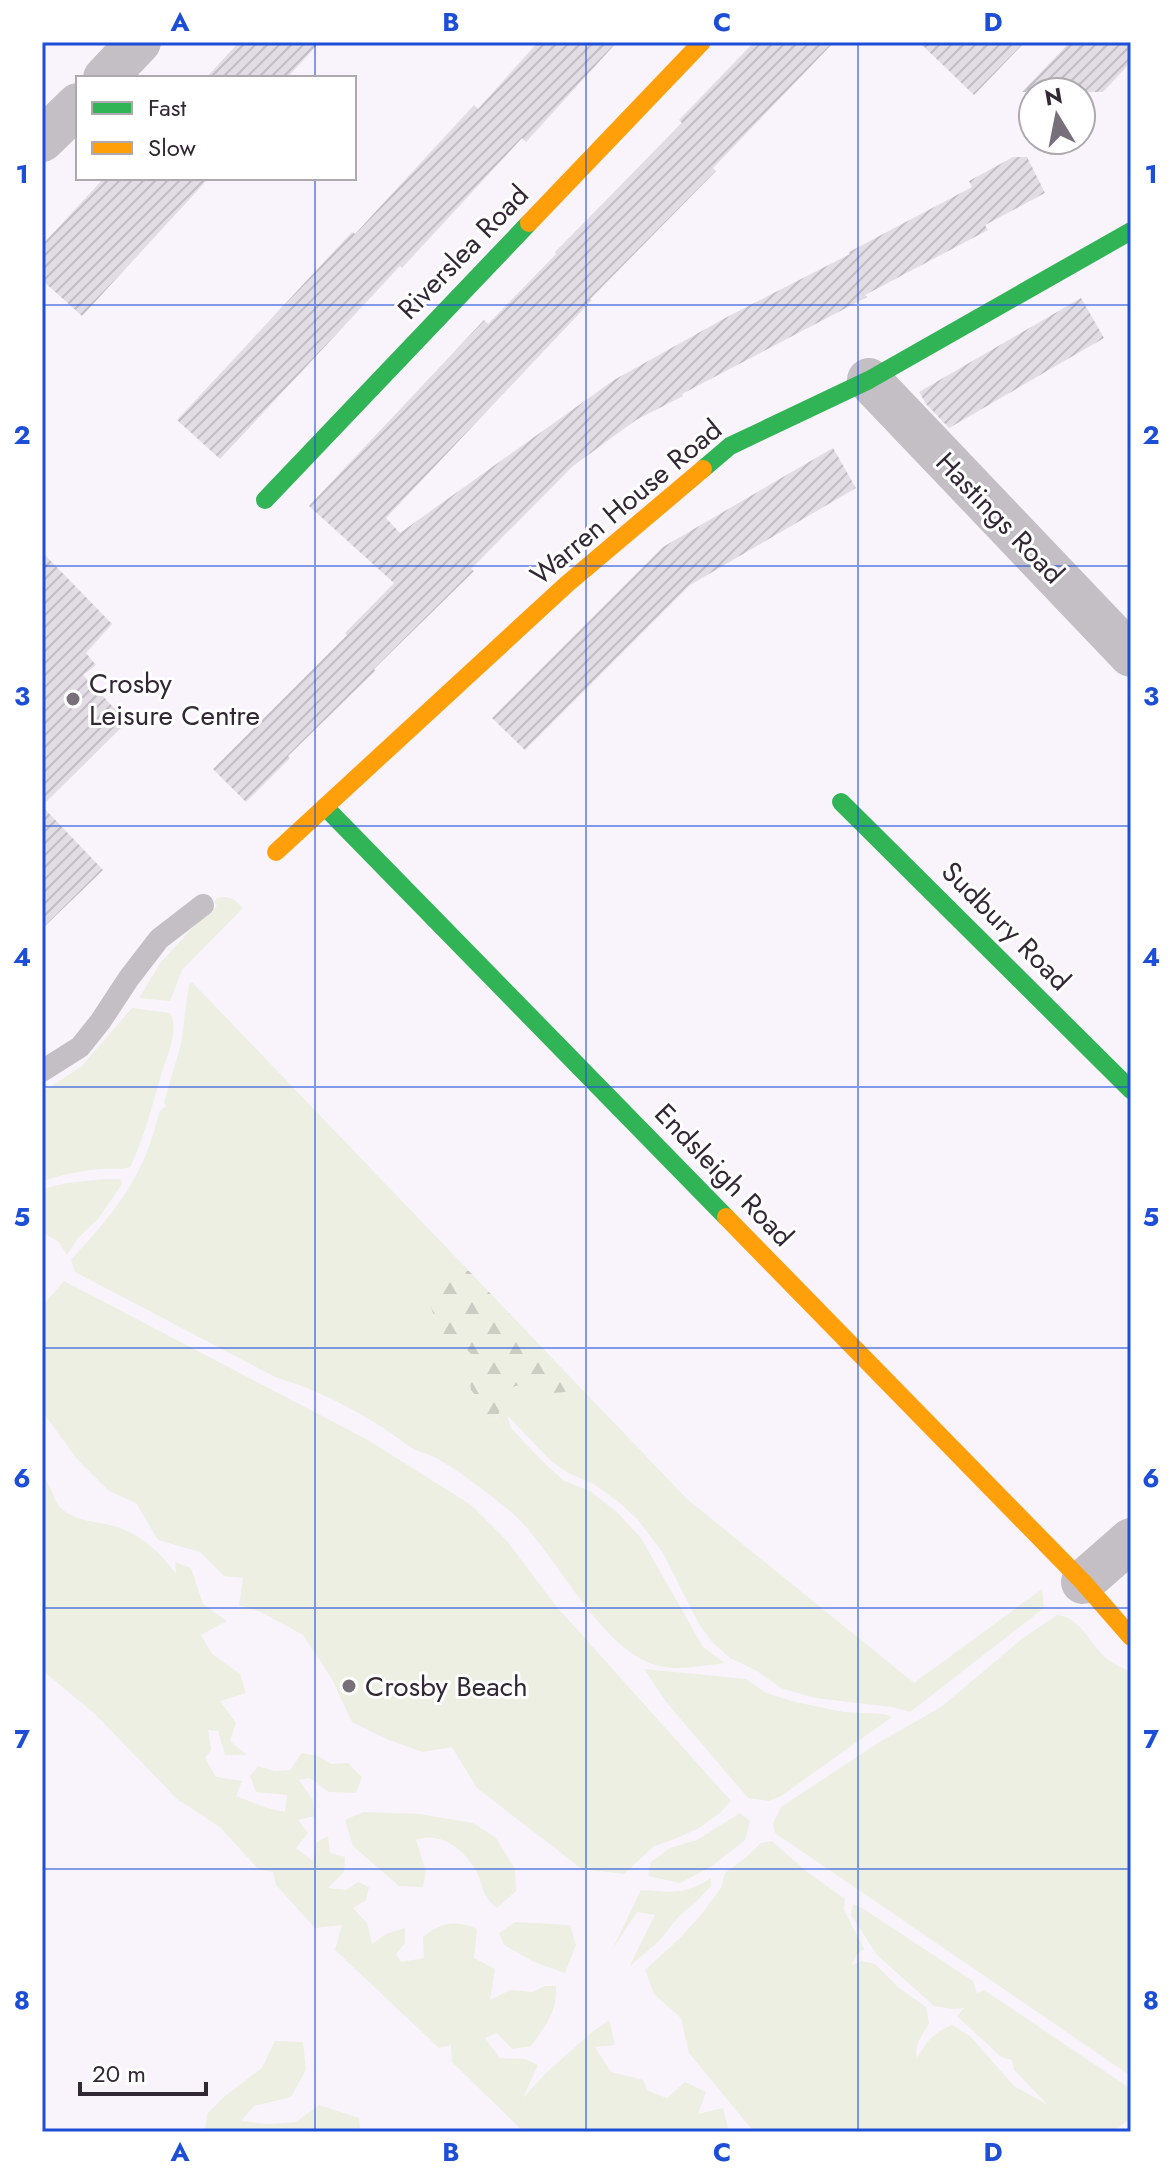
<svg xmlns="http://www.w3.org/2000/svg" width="1173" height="2174" font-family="Jost,sans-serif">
<defs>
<pattern id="forest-firs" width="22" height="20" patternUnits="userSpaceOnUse" patternTransform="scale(2)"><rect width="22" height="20" fill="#ecefe2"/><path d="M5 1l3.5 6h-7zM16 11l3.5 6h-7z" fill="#cbcdc2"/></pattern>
<pattern id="building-hatch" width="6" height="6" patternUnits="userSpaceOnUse" patternTransform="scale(2)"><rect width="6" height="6" fill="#e2dce5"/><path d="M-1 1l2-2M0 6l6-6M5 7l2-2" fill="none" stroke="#c2bdc5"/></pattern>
</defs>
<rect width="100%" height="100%" fill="#f9f4fb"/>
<!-- grass -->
<path fill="#ecefe2" d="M226,897L233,899L243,908L182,970L170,1001L139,998L161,962L194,926L217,906L214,902L217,898Z
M192,982L469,1271L453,1269L445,1336L470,1350L477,1364L469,1374L482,1402L481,1414L488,1420L497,1418L500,1399L515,1386L550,1381L553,1392L565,1391L576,1383L687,1499L914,1683L1042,1589L1044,1608L910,1712L892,1707L815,1698L781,1688L757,1671L730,1658L713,1643L699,1624L663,1553L638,1520L620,1503L592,1483L568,1473L551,1461L507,1415L511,1428L541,1460L564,1481L590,1491L618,1513L641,1538L703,1647L725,1663C705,1665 683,1670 664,1667C602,1657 557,1552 512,1513C491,1495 456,1468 432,1456C427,1454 421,1452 415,1450C403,1443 392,1433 380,1426C347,1405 312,1388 275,1377L75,1272L71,1260C98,1230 128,1197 144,1159C151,1143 155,1127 160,1111L166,1106L164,1102L181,1044L189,984Z
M132,1008L170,1013C180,1031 166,1057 161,1075C153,1104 145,1133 133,1161L130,1167C121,1170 112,1168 103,1169C82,1170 62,1175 42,1181V1092L81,1067Z
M105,1179H121L122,1184L98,1219L78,1238L67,1255L59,1242L42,1232V1189L67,1183Z
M64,1281L368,1440L471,1505L507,1541L556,1606L731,1801L720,1813L699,1828L670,1841L654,1846L624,1874L582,1869L477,1788L452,1747L423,1752L386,1739L352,1722L332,1679L303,1635L261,1612L239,1605L243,1578L224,1576L200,1552L158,1540L136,1503L109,1491L77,1459L42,1411V1306Z
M42,1477C57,1490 49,1504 71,1515C84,1522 100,1522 114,1526C141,1534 160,1552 176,1574L175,1562L191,1568L203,1604L227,1621L201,1635L212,1654L240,1674L246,1693L220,1701L236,1723L230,1741L247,1755H225L218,1731L208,1730L211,1750L205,1758L216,1777L242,1781L236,1796L267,1808L285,1812L287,1795L256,1792L250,1776L258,1766L274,1771L290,1770L302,1753L318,1756L331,1764L348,1763L362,1777L356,1793L329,1792L310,1778L299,1780L313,1800L315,1816L298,1820L308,1833L296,1848L313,1861L316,1843L328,1836L330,1853L345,1857L344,1872L328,1888L346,1890L358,1882L369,1887L366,1900L353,1908L367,1923L372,1944L386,1934L405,1928V1943L396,1954L401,1962L424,1958L423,1937C441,1922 456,1920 477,1929L474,1958L495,1969L490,2000L510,1990L532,1992L545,1986H556C557,2013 546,2025 531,2046L512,2049L497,2033L485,2038L500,2058L525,2059L538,2065L523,2098L546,2073L592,2032L609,2020L615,2045L595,2047L611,2072L643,2080L648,2091L667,2098L685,2082L706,2092L698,2114L723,2108L729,2132H524L452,2062L451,2045L439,2048L335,1950L342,1925L315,1928L276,1885L273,1872L258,1869L221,1828L177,1799L95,1714L42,1670Z
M1057,1615C1080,1616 1091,1646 1107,1659C1113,1664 1123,1668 1131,1672V2076L775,1833L773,1824L781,1807L878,1743L941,1707L1023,1638Z
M644,1669L746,1679L766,1693L795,1702L844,1712L883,1714L892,1717L781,1796L769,1801L748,1798L667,1703Z
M363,1812L420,1814L473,1823L496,1838L515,1869L516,1891L497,1908C479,1893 485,1886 475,1869C462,1848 440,1831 416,1840L426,1871L423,1887L399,1886L353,1846L345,1820Z
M740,1813L750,1821L745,1840L712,1866L680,1883L648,1876L651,1862L670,1848L697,1840Z
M772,1841L807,1872L845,1899L844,1910L864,1949L856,1955L852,1965L861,1961L875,1964L898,1987L926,2007L929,2024C922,2035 914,2045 917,2058C927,2041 933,2033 952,2025L970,2036L1014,2086L1048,2105L1014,2070L1012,2060L1001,2057L957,2016L964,2008L953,2009L934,2006L877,1955L851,1915L853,1904L862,1908L973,1981L977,1993L984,1990L1131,2089V2118L1113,2132H1076L1073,2130V2132H754L689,2053L681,2018L654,1994L645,1970L679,1939L700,1916L721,1888L725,1873L744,1859L761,1843Z
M711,1878V1886L695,1903L679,1916L659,1941L629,1967L655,1915L637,1912L612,1950L641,1890C671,1892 685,1895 711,1878Z
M515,1922L570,1925L576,1945L565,1973L534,1962L504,1945L499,1933Z
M275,2041L303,2042L306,2070L291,2097L254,2106L241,2121L269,2124L296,2122L319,2105L359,2118L360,2132H205L207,2114L225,2096L262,2068Z"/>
<!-- forest -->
<path fill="url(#forest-firs)" d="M453,1269L469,1271L576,1383L565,1392L553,1393L549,1382L515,1386L500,1399L501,1409L496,1418L488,1420L481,1414L482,1402L471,1390L469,1374L477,1364C465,1340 456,1349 444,1334C433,1321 428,1296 425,1279Z"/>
<!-- building -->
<path fill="url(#building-hatch)" d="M239,42H320L287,78H206Z
M538,42H617L526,142L522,138L402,268L400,266L220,459L177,420L352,232L355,234L474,105L478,109Z
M754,42H834L713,168L716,171L590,299L592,300L386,518L400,533L614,380L727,317L850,254L849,252L972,187L969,181L1013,157H1027L1045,193L985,225L988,230L865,295L867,297L682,394L683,396L636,420L573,466L471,569L474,571L374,669L375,671L288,756L290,758L246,802L213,769L347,635L345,633L394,583L309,506L484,320L488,324L556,254L555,252L682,123L679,120Z
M919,42H1025L974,95Z
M1070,42H1131V62L1103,92H1022Z
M104,178H209L82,316L42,280V245Z
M1081,298L1104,338L949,428L926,404L919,392Z
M833,448L856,488L690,585L525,750L492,718L663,547Z
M42,552L112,624L86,653L96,665L83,675L127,722L42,806Z
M42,806L103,870L42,929Z"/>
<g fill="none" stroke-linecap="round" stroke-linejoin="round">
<!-- lane -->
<path stroke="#c3bfc5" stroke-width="22" d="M42,1071L80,1047L100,1022L129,978L159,939L203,905"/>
<!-- street -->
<path stroke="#c3bfc5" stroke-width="44" d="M105,78L139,42
M42,140L78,105
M869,380L1131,655
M1083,1582L1131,1540"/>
<!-- fast -->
<path stroke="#30b455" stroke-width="18" d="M703,469L730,446L869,380L1131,231
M265,500L529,223
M841,802L1131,1090
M325,807L726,1217"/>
<!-- slow -->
<path stroke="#ff9f0a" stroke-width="18" d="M529,223L702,42
M276,852L567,584L703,469
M726,1217L1083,1582L1131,1637"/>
</g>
<!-- grid -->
<path fill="none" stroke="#1d4ed8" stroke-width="2" stroke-opacity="0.55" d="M315,42V78M586,42V2132M858,42V2132M315,178V2132M42,305H1131M42,566H1131M42,826H1131M42,1087H1131M42,1348H1131M42,1608H1131M42,1869H1131"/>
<!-- markers -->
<g fill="#776f7a" stroke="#fff" stroke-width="3">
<circle cx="73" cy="699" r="8"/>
<circle cx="349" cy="1686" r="8"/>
</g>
<g text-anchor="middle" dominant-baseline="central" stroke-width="6" stroke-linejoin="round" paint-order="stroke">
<!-- street labels -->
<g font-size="28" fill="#312834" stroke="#fff">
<text transform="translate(463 252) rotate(-46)">Riverslea Road</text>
<text transform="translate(626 502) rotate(-40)">Warren House Road</text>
<text transform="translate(1000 518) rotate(46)">Hastings Road</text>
<text transform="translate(1006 926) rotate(45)">Sudbury Road</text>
<text transform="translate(724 1175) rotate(46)">Endsleigh Road</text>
</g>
<!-- poi labels -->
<g font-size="28" fill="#312834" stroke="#fff" text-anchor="start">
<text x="89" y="683">Crosby<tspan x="89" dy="32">Leisure Centre</tspan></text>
<text x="365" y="1686">Crosby Beach</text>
</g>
</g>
<!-- border -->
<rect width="1173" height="2174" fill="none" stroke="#ffffff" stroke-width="88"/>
<!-- legend -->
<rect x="76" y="76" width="280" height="104" fill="#ffffff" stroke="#ada9ae" stroke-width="2"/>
<rect x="92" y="102" width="40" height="12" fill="#30b455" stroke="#ada9ae" stroke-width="2"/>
<text x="148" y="116" font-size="24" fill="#312834">Fast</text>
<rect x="92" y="142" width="40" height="12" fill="#ff9f0a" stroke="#ada9ae" stroke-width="2"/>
<text x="148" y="156" font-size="24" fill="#312834">Slow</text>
<!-- north arrow -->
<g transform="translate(1057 116) rotate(350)"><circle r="38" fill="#ffffff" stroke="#ada9ae" stroke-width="2"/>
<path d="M0-6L14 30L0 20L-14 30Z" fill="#776f7a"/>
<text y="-12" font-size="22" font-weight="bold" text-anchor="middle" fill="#312834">N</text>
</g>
<!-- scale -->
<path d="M80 2082v12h126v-12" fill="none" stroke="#312834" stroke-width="4"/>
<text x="92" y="2082" font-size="24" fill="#312834" stroke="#ffffff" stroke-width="6" paint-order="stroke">20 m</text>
<rect x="44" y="44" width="1085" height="2086" fill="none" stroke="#1d4ed8" stroke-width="3"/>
<g font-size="26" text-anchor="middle" font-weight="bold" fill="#1d4ed8">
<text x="180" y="31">A</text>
<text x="451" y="31">B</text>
<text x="722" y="31">C</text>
<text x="993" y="31">D</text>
<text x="22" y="183">1</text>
<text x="1151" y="183">1</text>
<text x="22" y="444">2</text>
<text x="1151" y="444">2</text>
<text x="22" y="705">3</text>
<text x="1151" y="705">3</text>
<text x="22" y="966">4</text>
<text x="1151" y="966">4</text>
<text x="22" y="1226">5</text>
<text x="1151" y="1226">5</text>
<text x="22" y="1487">6</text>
<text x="1151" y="1487">6</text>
<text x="22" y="1748">7</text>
<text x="1151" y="1748">7</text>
<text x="22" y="2009">8</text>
<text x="1151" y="2009">8</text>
<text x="180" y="2161">A</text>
<text x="451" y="2161">B</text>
<text x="722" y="2161">C</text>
<text x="993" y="2161">D</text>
</g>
</svg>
